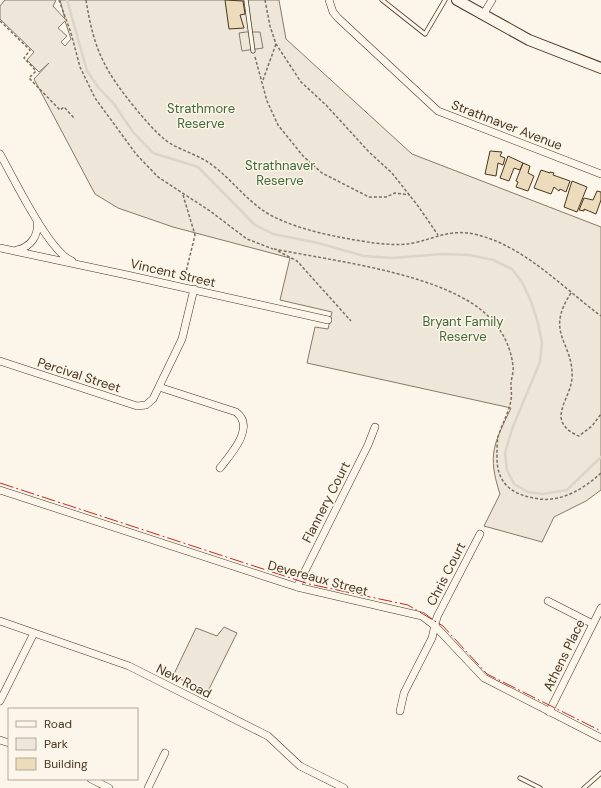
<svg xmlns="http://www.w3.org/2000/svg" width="601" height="788" font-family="'DM Sans',sans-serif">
<rect width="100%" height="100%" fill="#fbf6e9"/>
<!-- green -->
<path fill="#ede6d9" stroke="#887966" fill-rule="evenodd" d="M5,0H56L53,6L65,19L60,0H279L286,39L412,154L601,227V490L586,501L554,517L542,542L484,526L500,494C487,454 494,444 511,408L307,363L315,327L328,329L332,312L280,300L290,258L173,227L118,208L95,194L34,79L49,63L39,72L27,60L34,52L0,19V6ZM65,21L71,39L65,46L61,42L67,36L58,28Z
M224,627L237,633L208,691L173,676L196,628L217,636Z"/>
<!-- parking -->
<path fill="#ede7d9" stroke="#887966" d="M246,32H260L263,48L242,51L239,33Z"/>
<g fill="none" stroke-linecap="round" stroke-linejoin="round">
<!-- stream -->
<path stroke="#dcd4c6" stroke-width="2.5" d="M67,0L87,71L98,87L114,104L133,132L153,153L198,167L255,225L273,234L318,243L364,256L392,258L443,254L470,255L493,260L512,269L522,282L531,301L538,323L542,343L540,362L512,429L505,453L507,470L514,484L528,492L542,494L555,492L567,490L601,457"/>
</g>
<!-- building -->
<path fill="#ecdcbc" stroke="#4a3520" d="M225,0L243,1L245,14L240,15L244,28L229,29Z
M490,151L502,152L500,156L505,158L503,165L498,163L496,176L485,174Z
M508,156L523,163L520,170L514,168L509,181L500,178Z
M523,163L530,166L528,173L534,176L528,191L516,187L518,182L516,181Z
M541,170L550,173V172L554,173L553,175L570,181L566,192L560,189L559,191L554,187L551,194L534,188Z
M572,181L587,187L577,212L564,207Z
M597,191L601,192V200L596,214L584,209V211L579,210L584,198L593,200Z"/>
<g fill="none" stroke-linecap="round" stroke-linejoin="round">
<defs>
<path id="service" d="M246,0L253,51
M382,0L425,34L445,0
M520,778L540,788
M584,788L601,773"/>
<path id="minor" d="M329,0L333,12L338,18L438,111L601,174
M483,15L492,0
M0,154C13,177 49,252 72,261
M0,248L127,275L328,320
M17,250C31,247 39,235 37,221
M0,361L137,406L146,405L153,399L182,339L194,289
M159,387L236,412C256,427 231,454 220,468
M0,490L297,587L422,616L435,626L484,678L601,738
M297,587L368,445L375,427
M548,601L593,624
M0,621L129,666L268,736L300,766L344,788
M0,701L34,633
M400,711L404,693L432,638L437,617L480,534
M549,712L601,608
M0,740L9,743
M91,779L109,788
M148,788L165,753"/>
<path id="secondary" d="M457,0L529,40L601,68"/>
</defs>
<!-- service casing -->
<use href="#service" stroke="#4a3520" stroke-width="5"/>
<!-- minor casing -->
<use href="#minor" stroke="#4a3520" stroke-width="8"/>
<!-- secondary casing -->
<use href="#secondary" stroke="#4a3520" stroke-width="12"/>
<!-- path -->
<path stroke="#7f6f5c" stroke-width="1.5" stroke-dasharray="3 2" stroke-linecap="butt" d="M59,0L71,33L80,67L95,98L136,154L158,177L210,211L247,239L273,249
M86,0C94,50 104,70 136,109C146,121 156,133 168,142C182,151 199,155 212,165C230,178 243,196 261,209C288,229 341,238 374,243C387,244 400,246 413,243C437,238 452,228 478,235C525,247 562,287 601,316
M265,0L270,26L276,44L301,82L326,105L369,152L392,173L418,206L438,235
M0,21L30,50L24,58L36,71L29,78L60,110L64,107L75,119
M255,57L267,101L278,125L303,156L322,173L369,197H386L395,193L410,195
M263,80L276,44
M183,195L195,235L184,280
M274,249C333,261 449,274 490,318C503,331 511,348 513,366C514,372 511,379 511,384C511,389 512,395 511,400C509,412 502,424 498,437C497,442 497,449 497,455C496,484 512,495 539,499C562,502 585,488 601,473
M278,251L297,261L351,321
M571,293C544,334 574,342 572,378C571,392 561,404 561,417C562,427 571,433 579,436L592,426L601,414"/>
<!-- service -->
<use href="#service" stroke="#fbf6e9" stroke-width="3.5"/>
<!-- minor -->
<use href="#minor" stroke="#fbf6e9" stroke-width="7"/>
<!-- secondary -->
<use href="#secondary" stroke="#fbf6e9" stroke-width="10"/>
<!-- power -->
<path stroke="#c62828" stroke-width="1" stroke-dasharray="14 3 2 3" stroke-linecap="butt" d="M0,483L309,584L408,605L443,626L487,674L601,731"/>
</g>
<g text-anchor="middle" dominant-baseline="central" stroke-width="3" stroke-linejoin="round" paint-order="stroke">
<!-- park labels -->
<g font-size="13" fill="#436837" stroke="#fbf6e9">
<text x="201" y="108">Strathmore<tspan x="201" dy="15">Reserve</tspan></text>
<text x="280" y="165">Strathnaver<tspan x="280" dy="15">Reserve</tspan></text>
<text x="463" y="321">Bryant Family<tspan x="463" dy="15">Reserve</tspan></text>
</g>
<!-- street labels -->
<g font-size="13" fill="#4a3520" stroke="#fbf6e9">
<text transform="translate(507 125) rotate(21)">Strathnaver Avenue</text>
<text transform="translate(173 273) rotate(13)">Vincent Street</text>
<text transform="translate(79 375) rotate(18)">Percival Street</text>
<text transform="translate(326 502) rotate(-63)">Flannery Court</text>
<text transform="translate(446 574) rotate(-63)">Chris Court</text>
<text transform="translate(318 578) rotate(15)">Devereaux Street</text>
<text transform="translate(564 655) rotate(-64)">Athens Place</text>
<text transform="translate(184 681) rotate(27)">New Road</text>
</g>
</g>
<!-- legend -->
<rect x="8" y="708" width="130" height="72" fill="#fbf6e9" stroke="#b4a999"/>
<rect x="16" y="721" width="20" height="6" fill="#fbf6e9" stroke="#b4a999"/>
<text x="44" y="728" font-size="12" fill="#4a3520">Road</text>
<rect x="16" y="738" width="20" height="12" fill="#ede6d9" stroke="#b4a999"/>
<text x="44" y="748" font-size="12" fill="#4a3520">Park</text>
<rect x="16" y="758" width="20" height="12" fill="#ecdcbc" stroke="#b4a999"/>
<text x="44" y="768" font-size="12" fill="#4a3520">Building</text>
</svg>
